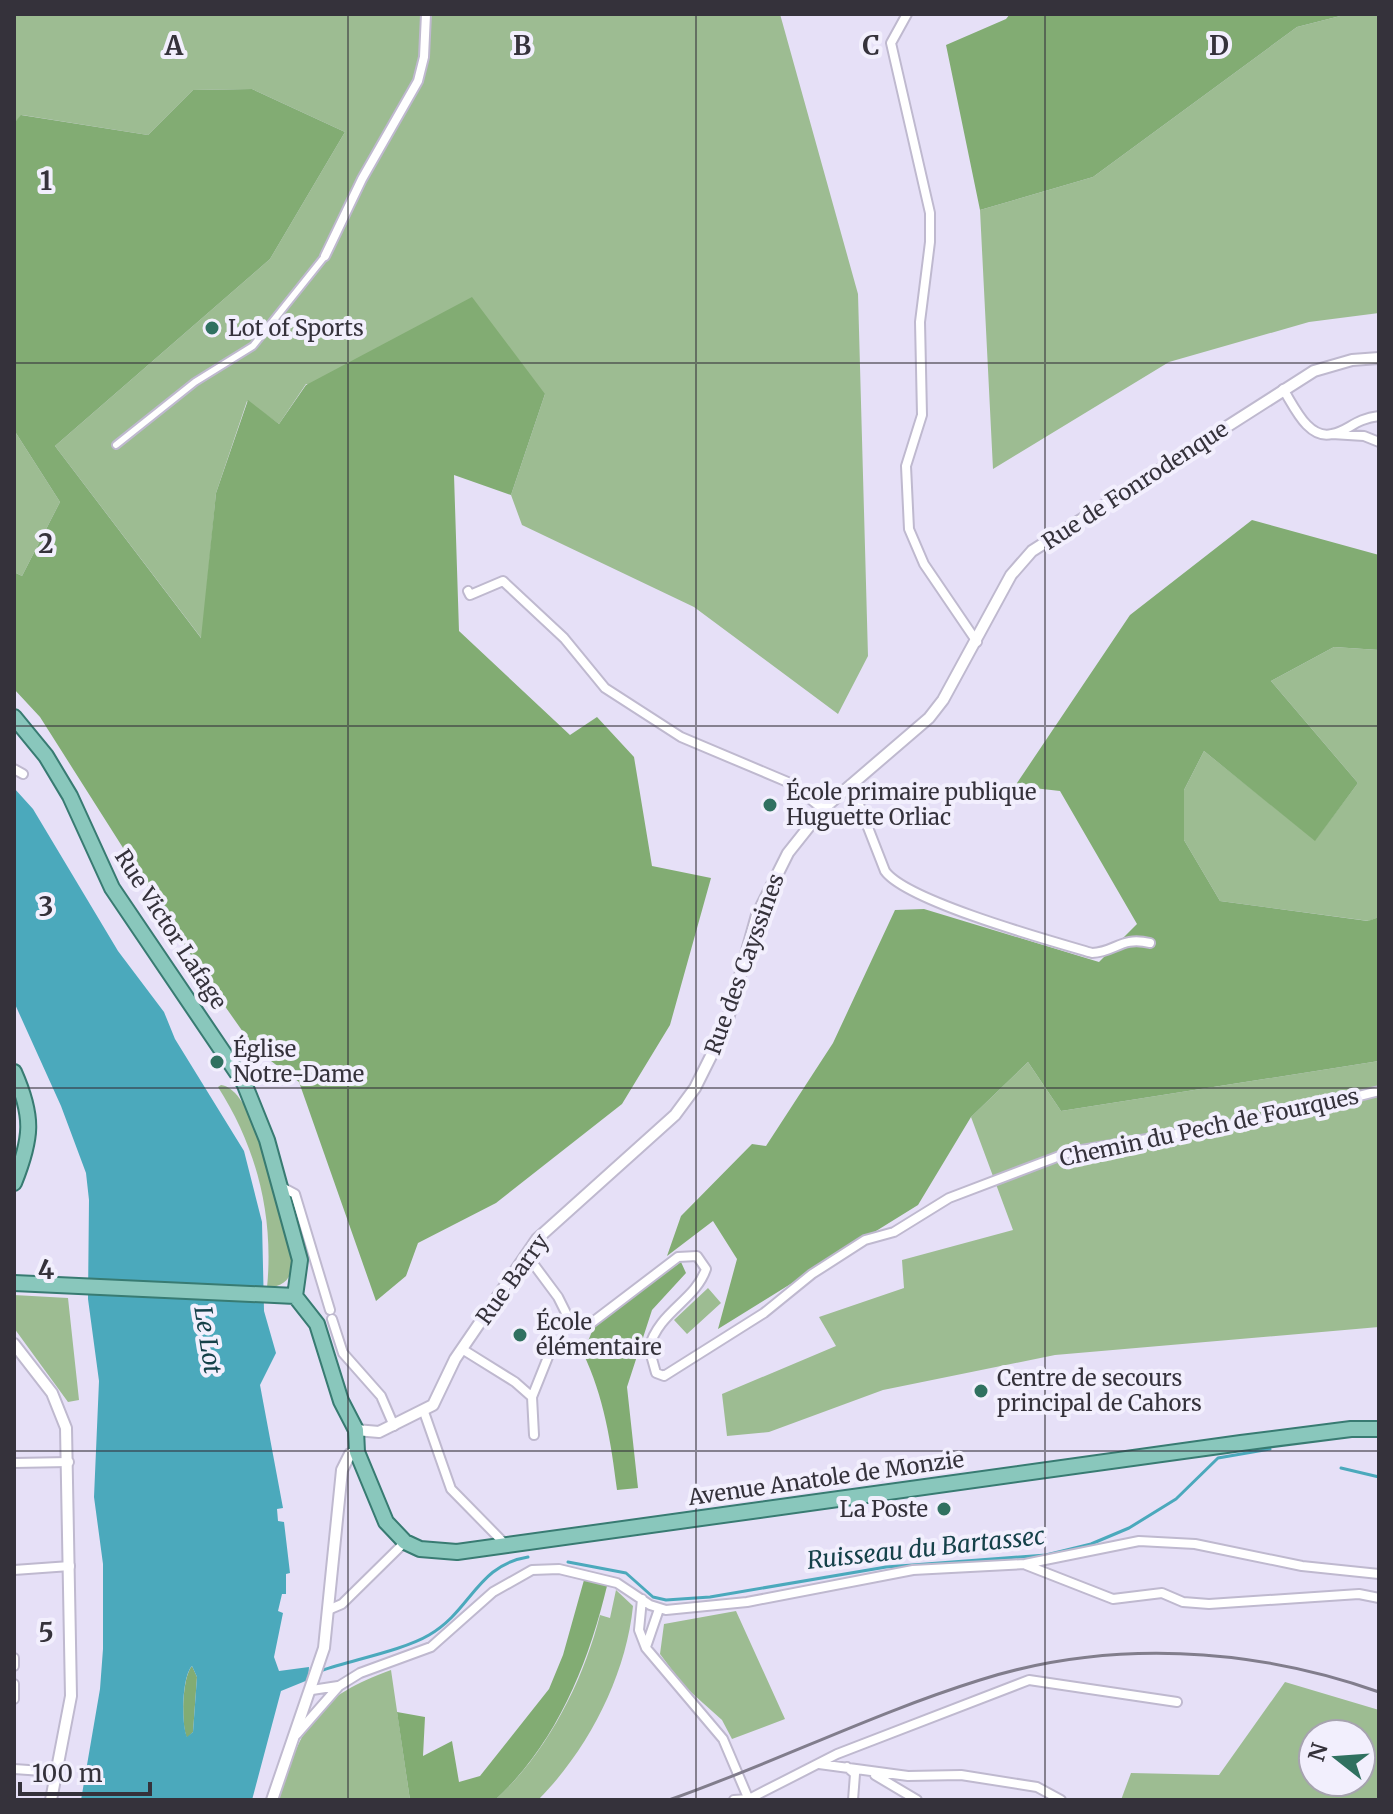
<svg xmlns="http://www.w3.org/2000/svg" width="1393" height="1814" font-family="Merriweather,serif">
<rect width="100%" height="100%" fill="#e6e0f7"/>
<!-- green -->
<path fill="#9dbc92" fill-rule="evenodd" d="M14,14H780L858,294L868,656L838,714L694,607L522,525L511,495L545,394L306,384L279,424L247,401L216,493L202,639L55,446L270,259L345,132L252,89L193,90L148,135L22,115L14,123Z
M1348,14H1379V313L1309,322L1169,362L993,469L980,210L1093,177L1297,27Z
M14,430L60,502L22,576L14,572Z
M1334,647L1379,650V917L1369,921L1220,901L1184,840V790L1204,751L1315,840L1358,783L1271,681Z
M1379,1061V1327L1055,1355L883,1390L769,1432L727,1436L722,1394L836,1346L819,1317L904,1288L902,1260L1013,1230L971,1117L1028,1062L1061,1111Z
M221,1085C258,1089 285,1228 293,1262C291,1279 285,1286 267,1288C274,1216 257,1148 218,1087Z
M708,1288L721,1303L687,1334L674,1320Z
M14,1295L68,1298L79,1400L68,1402L14,1328Z
M616,1590L633,1606C626,1676 588,1750 538,1800H495C547,1753 583,1682 600,1615L610,1618Z
M736,1611L785,1719L732,1739L722,1720L684,1686L660,1654L664,1624Z
M391,1670L410,1800H276C306,1724 310,1700 391,1670Z
M1285,1682L1379,1710V1800H1121L1131,1773L1219,1775ZM1313,1734H1361V1782H1313Z"/>
<!-- forest -->
<path fill="#82ac73" d="M1010,14H1348L1297,27L1093,177L980,210L946,45L1006,19Z
M252,89L345,132L270,259L55,446L201,638L216,493L248,400L279,424L306,385L472,297L545,394L511,495L454,475L459,631L570,735L597,717L634,757L652,866L711,878L670,1025L622,1104L496,1203L418,1243L406,1276L376,1301L299,1082L255,1049L210,985L40,717L14,689V572L22,576L60,502L14,430V123L21,115L148,135L193,90Z
M1252,520L1379,555V650L1334,647L1271,681L1358,783L1315,841L1204,751L1184,790V840L1220,901L1368,921L1379,917V1061L1061,1111L1028,1062L971,1117L918,1205L718,1329L737,1259L713,1221L667,1256L681,1216L752,1144L766,1146L833,1043L895,910L924,909L1099,962L1137,924L1060,791L1015,786L1130,615Z
M681,1262L686,1273L652,1310L627,1387L638,1488L617,1490C611,1442 604,1397 583,1353L596,1322Z
M584,1580L607,1586C588,1665 556,1744 495,1800H410L397,1712L425,1717L423,1756L452,1741L459,1782L480,1776L549,1689L563,1655Z
M192,1666L197,1677L193,1732L187,1738C181,1725 182,1677 192,1666Z"/>
<!-- water -->
<path fill="#4ba9bc" fill-rule="evenodd" d="M14,788L33,809L118,951L164,1012L175,1039L244,1151L262,1222L264,1311L276,1353L260,1385L283,1508L277,1509L278,1521L284,1522L290,1573L286,1574V1594H282L278,1611L283,1613L274,1657L279,1671L309,1667L308,1680L281,1691L252,1800H81L100,1689L103,1649V1564L94,1497L99,1381L88,1299L89,1200L86,1173L61,1106L14,1002ZM192,1666L197,1677L193,1732L187,1737C181,1724 182,1676 192,1666Z"/>
<g fill="none" stroke-linecap="round" stroke-linejoin="round">
<!-- stream -->
<path stroke="#4ba9bc" stroke-width="3" d="M1341,1468L1379,1477
M568,1562L626,1573L653,1597L666,1600L710,1597L886,1567L1046,1555L1091,1544L1129,1528L1176,1499L1218,1458L1270,1449
M323,1670C352,1660 404,1650 429,1635C471,1611 477,1565 528,1557"/>
<defs>
<path id="pedestrian" d="M116,445L195,382L253,346L325,256"/>
<path id="minor" d="M907,14L891,43L930,213V242L920,322L922,415L906,466L909,529L924,564L977,642
M325,256L362,179L418,81L424,57L426,14
M1283,389C1294,406 1308,440 1332,434C1349,431 1354,419 1379,416
M1332,434L1364,436L1379,442
M468,591L470,595L503,581L564,638L605,688L681,737L790,783L823,809
M14,769L23,774
M851,784L885,871C906,901 1051,941 1092,953C1116,952 1121,936 1150,943
M280,1186L295,1194L330,1310
M526,1254L558,1297L569,1319L577,1324H590L678,1257L697,1256L706,1269C695,1301 659,1311 649,1348L656,1373L664,1376L764,1313L812,1274L865,1240L894,1232L949,1198L1070,1152L1271,1118L1379,1091
M332,1319L343,1353L381,1396L394,1426
M462,1349L515,1382L532,1397L534,1435
M532,1397L550,1352
M424,1412L451,1489L506,1545
M14,1463L69,1462
M1026,1565L1113,1599L1162,1593L1183,1602L1209,1604L1359,1594L1379,1598
M14,1570L70,1566
M642,1599L639,1630L646,1648L723,1739L749,1800
M328,1610L342,1604L405,1542
M646,1647L659,1609
M14,1658V1666
M14,1684V1699
M312,1690L338,1686
M297,1734L339,1686L360,1673L431,1647L493,1592L532,1570L559,1569L617,1583L650,1605L666,1610L747,1602L913,1570L1025,1564L1139,1541L1195,1544L1302,1566L1379,1574
M819,1764L908,1776L961,1775L1037,1787L1061,1800
M847,1767L855,1774L853,1800
M14,1769L57,1772
M875,1775L917,1800
M734,1800L749,1799L837,1754L1029,1680L1177,1702"/>
<path id="tertiary" d="M14,1344L52,1393L66,1428L71,1696L51,1800
M356,1430L379,1432L433,1405L455,1359L537,1239L675,1115L695,1088L726,1026L757,915L788,853L823,809L929,718L943,700L1011,575L1032,551L1314,371L1352,360L1379,358
M272,1800L324,1648L342,1470L350,1454L357,1452"/>
<path id="primary" d="M14,717L46,756L70,796L112,888L244,1083L267,1140L300,1260L295,1296
M14,1072C34,1117 32,1138 14,1183
M14,1283L295,1296
M295,1296L317,1324L341,1401L356,1430L357,1452L386,1522L405,1542L420,1549L457,1552L1241,1443L1351,1429H1379"/>
</defs>
<!-- pedestrian casing -->
<use href="#pedestrian" stroke="#bfb9cf" stroke-width="10"/>
<!-- minor casing -->
<use href="#minor" stroke="#bfb9cf" stroke-width="12"/>
<!-- tertiary casing -->
<use href="#tertiary" stroke="#bfb9cf" stroke-width="14"/>
<!-- primary casing -->
<use href="#primary" stroke="#387b72" stroke-width="18"/>
<!-- pedestrian -->
<use href="#pedestrian" stroke="#fff" stroke-width="6"/>
<!-- minor -->
<use href="#minor" stroke="#fff" stroke-width="8"/>
<!-- tertiary -->
<use href="#tertiary" stroke="#fff" stroke-width="10"/>
<!-- primary -->
<use href="#primary" stroke="#89c7bc" stroke-width="14"/>
<!-- rail -->
<path stroke="#817d8c" stroke-width="3" d="M669,1800C774,1763 874,1713 980,1680C1109,1639 1252,1647 1379,1692"/>
</g>
<!-- grid -->
<path fill="none" stroke="#35323b" stroke-width="2" stroke-opacity="0.55" d="M348,14V1800M696,14V1800M1045,14V1800M14,363H1379M14,726H1379M14,1088H1379M14,1451H1379"/>
<!-- markers -->
<g fill="#307160" stroke="#f2effd" stroke-width="3">
<circle cx="212" cy="328" r="8"/>
<circle cx="770" cy="805" r="8"/>
<circle cx="217" cy="1062" r="8"/>
<circle cx="520" cy="1335" r="8"/>
<circle cx="981" cy="1391" r="8"/>
<circle cx="944" cy="1509" r="8"/>
</g>
<g text-anchor="middle" dominant-baseline="central" stroke-width="8" stroke-linejoin="round" paint-order="stroke">
<!-- poi labels -->
<g font-size="22" fill="#35323b" stroke="#f2effd" text-anchor="start">
<text x="228" y="328">Lot of Sports</text>
<text x="786" y="792">École primaire publique<tspan x="786" dy="25">Huguette Orliac</tspan></text>
<text x="233" y="1049">Église<tspan x="233" dy="25">Notre-Dame</tspan></text>
<text x="536" y="1322">École<tspan x="536" dy="25">élémentaire</tspan></text>
<text x="997" y="1378">Centre de secours<tspan x="997" dy="25">principal de Cahors</tspan></text>
<text x="928" y="1509" text-anchor="end">La Poste</text>
</g>
<!-- street labels -->
<g font-size="22" fill="#35323b" stroke="#f2effd">
<text transform="translate(1135 485) rotate(-33)">Rue de Fonrodenque</text>
<text transform="translate(171 929) rotate(57)">Rue Victor Lafage</text>
<text transform="translate(744 964) rotate(-70)">Rue des Cayssines</text>
<text transform="translate(1209 1127) rotate(-12)">Chemin du Pech de Fourques</text>
<text transform="translate(512 1279) rotate(-54)">Rue Barry</text>
<text transform="translate(826 1478) rotate(-8)">Avenue Anatole de Monzie</text>
</g>
<!-- water labels -->
<g font-size="24" font-style="italic" fill="#154149" stroke="#f2effd">
<text transform="translate(208 1340) rotate(81)">Le Lot</text>
<text transform="translate(926 1548) rotate(-6)">Ruisseau du Bartassec</text>
</g>
</g>
<g font-size="26" text-anchor="middle" font-weight="bold" fill="#35323b" stroke="#f2effd" stroke-width="8" stroke-linejoin="round" paint-order="stroke">
<text x="174" y="55">A</text>
<text x="522" y="55">B</text>
<text x="871" y="55">C</text>
<text x="1219" y="55">D</text>
<text x="46" y="190">1</text>
<text x="46" y="553">2</text>
<text x="46" y="916">3</text>
<text x="46" y="1279">4</text>
<text x="46" y="1642">5</text>
</g>
<!-- border -->
<rect width="1393" height="1814" fill="none" stroke="#35323b" stroke-width="32"/>
<!-- north arrow -->
<g transform="translate(1337 1758) rotate(287)"><circle r="38" fill="#f2effd" stroke="#a6a3af" stroke-width="2"/>
<path d="M0-6L14 30L0 20L-14 30Z" fill="#307160"/>
<text y="-12" font-size="22" font-weight="bold" text-anchor="middle" fill="#35323b">N</text>
</g>
<!-- scale -->
<path d="M20 1782v12h130v-12" fill="none" stroke="#35323b" stroke-width="4"/>
<text x="32" y="1782" font-size="24" fill="#35323b" stroke="#f2effd" stroke-width="6" paint-order="stroke">100 m</text>
</svg>
